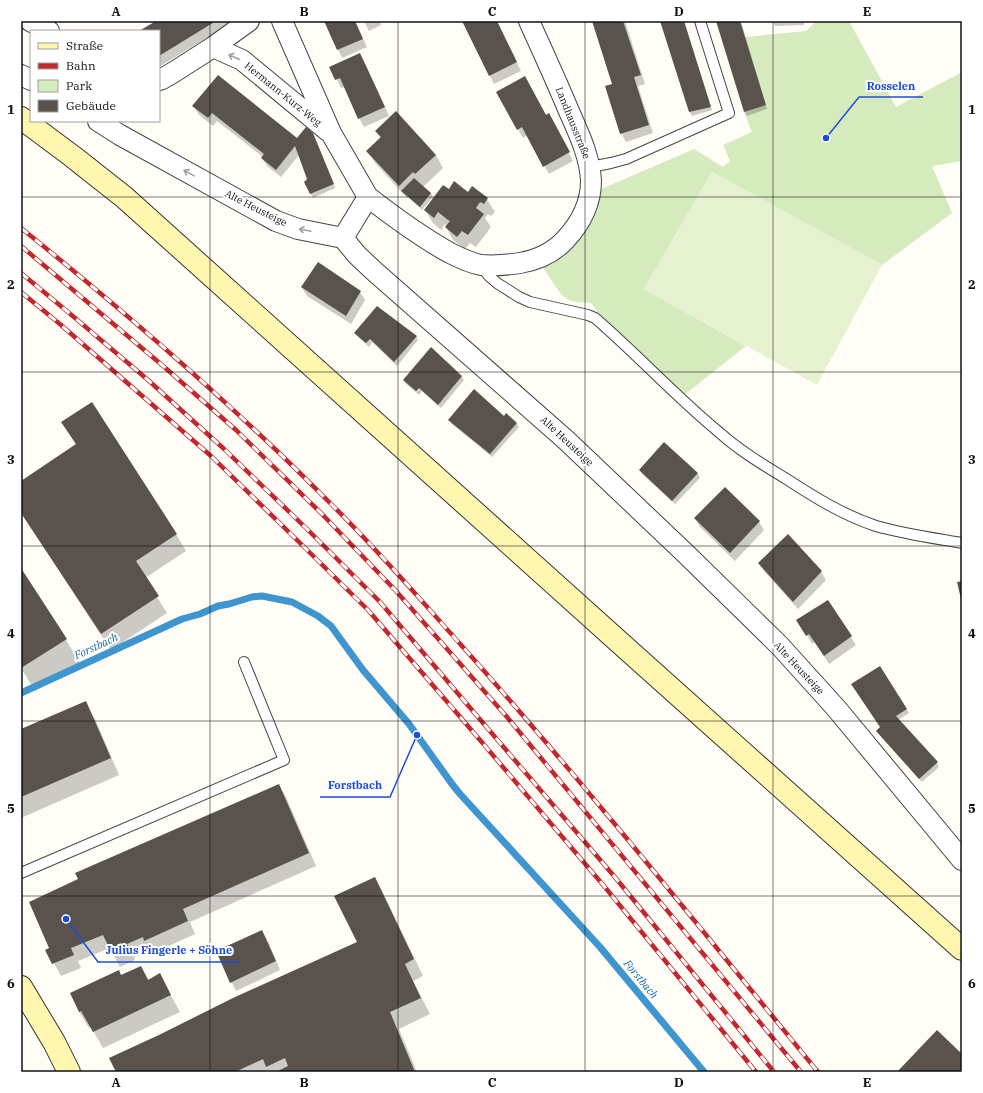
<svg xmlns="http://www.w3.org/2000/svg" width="983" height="1093" font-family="'IBM Plex Serif',serif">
<rect width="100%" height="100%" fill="#fffdf5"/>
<!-- green -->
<path fill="#d5ebbd" d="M817,21H849L896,107L962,72V161L932,166L952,213L882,265L712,172L644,289L746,346L684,395L598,313L591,303C577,302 571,304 560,293L542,266L599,190L694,149L723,167L730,161L723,145L752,132L744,112L766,105L745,37L806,31Z"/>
<!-- pitch -->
<path fill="#e6f2cf" d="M712,172L882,265L817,385L644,289Z"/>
<!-- shadow -->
<path fill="#0003" d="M157,21H234L159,67V31H141Z
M325,21H355L367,47L342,58L338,49Z
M364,21H380L381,25L369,31Z
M463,21H496L521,71L494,84Z
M593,21H625L645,84L638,86L653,133L626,142L621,133L613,85Z
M661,21H684L712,110L692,116L690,112Z
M717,21H741L767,109L747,116L745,112Z
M772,21H804V25L775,26Z
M360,55L365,63L389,116L364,127L359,118L345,87L341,88L331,67Z
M497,92L553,123L573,161L549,174L527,135L523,138Z
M194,106L300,141L315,138L335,188L313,198L305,182L308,179L299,155L281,177L267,166L262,158L263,157L217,121L213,126L198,114Z
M376,131L436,155L443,168L423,187L431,193L434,199L449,190L468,193L472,188L487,199L495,212L491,216L488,214L485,218L491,227L476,247L470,243L465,249L453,240L446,227L447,226L445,224L441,230L433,223L425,210L433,200L431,199L422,210L408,197L407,198L375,163L368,151L381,139Z
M302,288L360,292L365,300L351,324L307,296Z
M356,333L416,336L418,340L397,366L372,342L369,347L358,337Z
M431,349L462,377L464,380L441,408L422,391L419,395L406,384L404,380Z
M506,415L517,424L519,427L492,457L452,424L449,420L504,418Z
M63,422L176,534L186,551L145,578L167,613L111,650L21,513V482L76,445Z
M665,444L698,474L700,478L675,504L642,474L640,470Z
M725,488L759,522L764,530L735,561L700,527L695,518Z
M788,535L821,572L826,580L798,609L764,571L759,563Z
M21,570L66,640L80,663L35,691L21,668Z
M828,601L856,645L829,664L815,642L812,644L798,620Z
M857,692L899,696L909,713L898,720L937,763L939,767L922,782L880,735L877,731L881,728Z
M85,702L95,719L119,775L21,818V730Z
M279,785L286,797L316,866L190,922L195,934L153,953L151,949L134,957L135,960L120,967L110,948L78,961L81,968L61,976L47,950Z
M375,878L384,895L423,976L413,981L430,1014L399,1029L417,1072H117L358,943Z
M262,931L267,939L280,970L236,991L217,952Z
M141,967L149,980L160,975L180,1012L103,1048L91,1027L89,1028L79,1012L71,993L121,976Z"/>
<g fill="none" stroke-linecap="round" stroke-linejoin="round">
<!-- stream -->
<path stroke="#3f96cf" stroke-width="7" d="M21,693L182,619L200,614L218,606L229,604L252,597L262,596L292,602L318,616L331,626L363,670L409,724L452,784L460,794L600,947L704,1072"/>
</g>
<!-- building -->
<path fill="#5a524d" d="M156,21H216L159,56V31H139Z
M324,21H355L363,39L337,50Z
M462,21H497L517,62L489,76Z
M592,21H623L641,75L634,77L649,125L620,134L605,86L612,84Z
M660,21H684L711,107L689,112Z
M716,21H740L766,105L744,112Z
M360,53L385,107L358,119L340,78L335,80L329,67Z
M218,75L297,138L306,127L313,133L334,184L310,194L304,182L307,179L295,146L276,170L261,158L264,154L212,113L208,118L192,106Z
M525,76L546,115L549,113L570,152L543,167L522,127L517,130L496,92Z
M396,111L436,155L415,174L413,172L399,186L366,151L381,137L375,131Z
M414,178L431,193L420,207L401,191Z
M454,181L468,192L472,186L488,198L484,204L480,202L476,208L484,214L468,235L462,231L457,237L445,227L450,221L448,220L438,212L434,218L424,210L443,185L449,189Z
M318,262L361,291L346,316L301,287Z
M377,306L417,336L394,362L370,339L366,343L354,333Z
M431,347L462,376L438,405L419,388L416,391L403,380Z
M474,389L504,416L506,413L517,423L490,454L448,420Z
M92,402L177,534L136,561L159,596L101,634L21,513V481L76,444L61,422Z
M664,442L698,473L672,501L639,470Z
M725,487L760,521L730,553L694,518Z
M788,534L822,571L793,602L758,563Z
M21,568L67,639L21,668Z
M962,581V598L961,599L957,582Z
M828,600L852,636L824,656L809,634L806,636L796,620Z
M880,666L907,709L896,716L938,762L919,779L876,731L880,727L851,684Z
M86,701L111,758L21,797V729Z
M279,784L309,853L183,909L188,921L144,941L143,937L127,944L129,947L112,954L103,935L71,948L74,955L52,964L45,950L49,948L29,902L78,879L75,873Z
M375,877L414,959L405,964L421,998L390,1012L415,1072H276L288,1066L285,1058L266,1067L263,1059L235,1072H116L109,1058L161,1034L233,998L357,942L334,896Z
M262,930L276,961L230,983L216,951Z
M141,966L148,980L160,973L171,995L93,1032L81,1011L79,1012L70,993L119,970L121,975Z
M937,1030L962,1054V1072H897Z"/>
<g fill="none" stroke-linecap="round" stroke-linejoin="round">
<defs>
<path id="lane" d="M590,167L611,163L626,159L729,113L700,21
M480,265L489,276L497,283L519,297L530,302L588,315L595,318C638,355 676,397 720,433C740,451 762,464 785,478C814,497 843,515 876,526C904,534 933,538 962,543
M21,873L284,760L244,662"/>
<path id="street" d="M30,21L49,31
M282,21L331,133L368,197L343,238
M213,47L249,21
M21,75L31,80
M159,80L162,79L174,72L213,47L242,60L328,131
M98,121L120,135L276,221L298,229L343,238L357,255L374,271L566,440L686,554L780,646L836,708L962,860
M368,197C394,217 421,237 450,253C460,258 470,263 481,265C494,266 507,265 520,263C537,260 553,253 565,240C580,224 591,204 591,181C590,156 578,132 568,109C556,80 542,50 529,21"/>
<path id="secondary" d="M21,118L72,156L124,197L628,650L962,949
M21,987L54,1042L69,1072"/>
</defs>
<!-- lane casing -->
<use href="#lane" stroke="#444" stroke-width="12"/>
<!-- street casing -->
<use href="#street" stroke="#444" stroke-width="22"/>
<!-- secondary casing -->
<use href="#secondary" stroke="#333" stroke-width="24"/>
<!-- lane -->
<use href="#lane" stroke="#fff" stroke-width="10"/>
<!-- street -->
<use href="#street" stroke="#fff" stroke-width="20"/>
<!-- secondary -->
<use href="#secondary" stroke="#fff6b0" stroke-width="22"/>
<defs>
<path id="rail" d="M21,228C129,315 233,405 331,504C377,549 419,598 462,646C585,784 701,929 818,1072
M21,246L162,365L236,430L321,513L396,591L507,717L801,1072
M21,273L68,312L148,380L223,448L307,529L380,602L489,730L614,876L774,1072
M21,292L61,325L211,456L298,541L368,610L480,740L604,886L756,1072"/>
</defs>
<!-- rail casing -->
<use href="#rail" stroke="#c4262e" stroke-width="4.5"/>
<!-- rail -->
<use href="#rail" stroke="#fff" stroke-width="3" stroke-dasharray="9" stroke-linecap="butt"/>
</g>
<!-- one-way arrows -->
<defs><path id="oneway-shaft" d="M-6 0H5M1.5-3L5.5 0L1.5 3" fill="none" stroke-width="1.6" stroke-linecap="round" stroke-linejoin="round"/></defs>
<g stroke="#a0a0a0">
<use href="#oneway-shaft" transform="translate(234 57) rotate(-156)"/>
<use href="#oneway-shaft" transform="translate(189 173) rotate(-151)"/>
<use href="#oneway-shaft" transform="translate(305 230) rotate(-168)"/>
</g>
<!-- grid -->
<path fill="none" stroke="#111" stroke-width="1" stroke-opacity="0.55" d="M210,21V1072M398,21V1072M585,21V1072M773,21V1072M21,197H962M21,372H962M21,546H962M21,721H962M21,896H962"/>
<g text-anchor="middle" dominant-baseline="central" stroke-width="4" stroke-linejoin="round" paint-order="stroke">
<!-- street labels -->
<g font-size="10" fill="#111" stroke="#fff">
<text transform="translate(283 94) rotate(39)">Hermann-Kurz-Weg</text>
<text transform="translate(573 123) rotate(68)">Landhausstraße</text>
<text transform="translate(256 208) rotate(27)">Alte Heusteige</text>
<text transform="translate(567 441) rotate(43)">Alte Heusteige</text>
<text transform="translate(799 668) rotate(47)">Alte Heusteige</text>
</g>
<!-- water labels -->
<g font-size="11" font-style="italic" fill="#1768a6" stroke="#fff">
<text transform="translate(96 646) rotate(-25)">Forstbach</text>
<text transform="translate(641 979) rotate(50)">Forstbach</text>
</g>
</g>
<!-- callouts -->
<path fill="none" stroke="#1d4ed8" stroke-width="1.5" d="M826 138L859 97H923M417 735L390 797H320M66 919L98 962H240"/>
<g fill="#1d4ed8" stroke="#fff" stroke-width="1.5">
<circle cx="826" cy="138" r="4"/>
<circle cx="417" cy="735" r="4"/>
<circle cx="66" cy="919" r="4"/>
</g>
<g font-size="11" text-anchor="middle" font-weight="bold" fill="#1d4ed8" stroke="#fff" stroke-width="4" stroke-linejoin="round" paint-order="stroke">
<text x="891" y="90">Rosselen</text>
<text x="355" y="789">Forstbach</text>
<text x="169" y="954">Julius Fingerle + Söhne</text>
</g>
<!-- border -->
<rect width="983" height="1093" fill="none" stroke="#ffffff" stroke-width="44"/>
<!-- legend -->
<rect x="30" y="30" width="130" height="92" fill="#ffffff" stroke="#a0a0a0"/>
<rect x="38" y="43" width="20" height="6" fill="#fff6b0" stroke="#a0a0a0"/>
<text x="66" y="50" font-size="12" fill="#111111">Straße</text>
<rect x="38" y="63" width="20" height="6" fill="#c4262e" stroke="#a0a0a0"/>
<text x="66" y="70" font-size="12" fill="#111111">Bahn</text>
<rect x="38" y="80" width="20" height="12" fill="#d5ebbd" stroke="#a0a0a0"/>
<text x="66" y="90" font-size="12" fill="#111111">Park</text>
<rect x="38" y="100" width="20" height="12" fill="#5a524d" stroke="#a0a0a0"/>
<text x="66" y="110" font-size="12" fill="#111111">Gebäude</text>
<rect x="22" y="22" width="939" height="1049" fill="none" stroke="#111" stroke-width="1.5"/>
<g font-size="13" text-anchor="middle" font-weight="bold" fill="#111">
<text x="116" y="16">A</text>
<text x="304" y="16">B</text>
<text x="492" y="16">C</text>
<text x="679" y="16">D</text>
<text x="867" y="16">E</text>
<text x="11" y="114">1</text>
<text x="972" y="114">1</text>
<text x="11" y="289">2</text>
<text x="972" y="289">2</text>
<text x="11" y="464">3</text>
<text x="972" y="464">3</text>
<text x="11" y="638">4</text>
<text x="972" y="638">4</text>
<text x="11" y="813">5</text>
<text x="972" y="813">5</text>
<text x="11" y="988">6</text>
<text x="972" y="988">6</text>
<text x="116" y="1087">A</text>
<text x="304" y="1087">B</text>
<text x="492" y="1087">C</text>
<text x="679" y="1087">D</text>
<text x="867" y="1087">E</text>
</g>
</svg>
